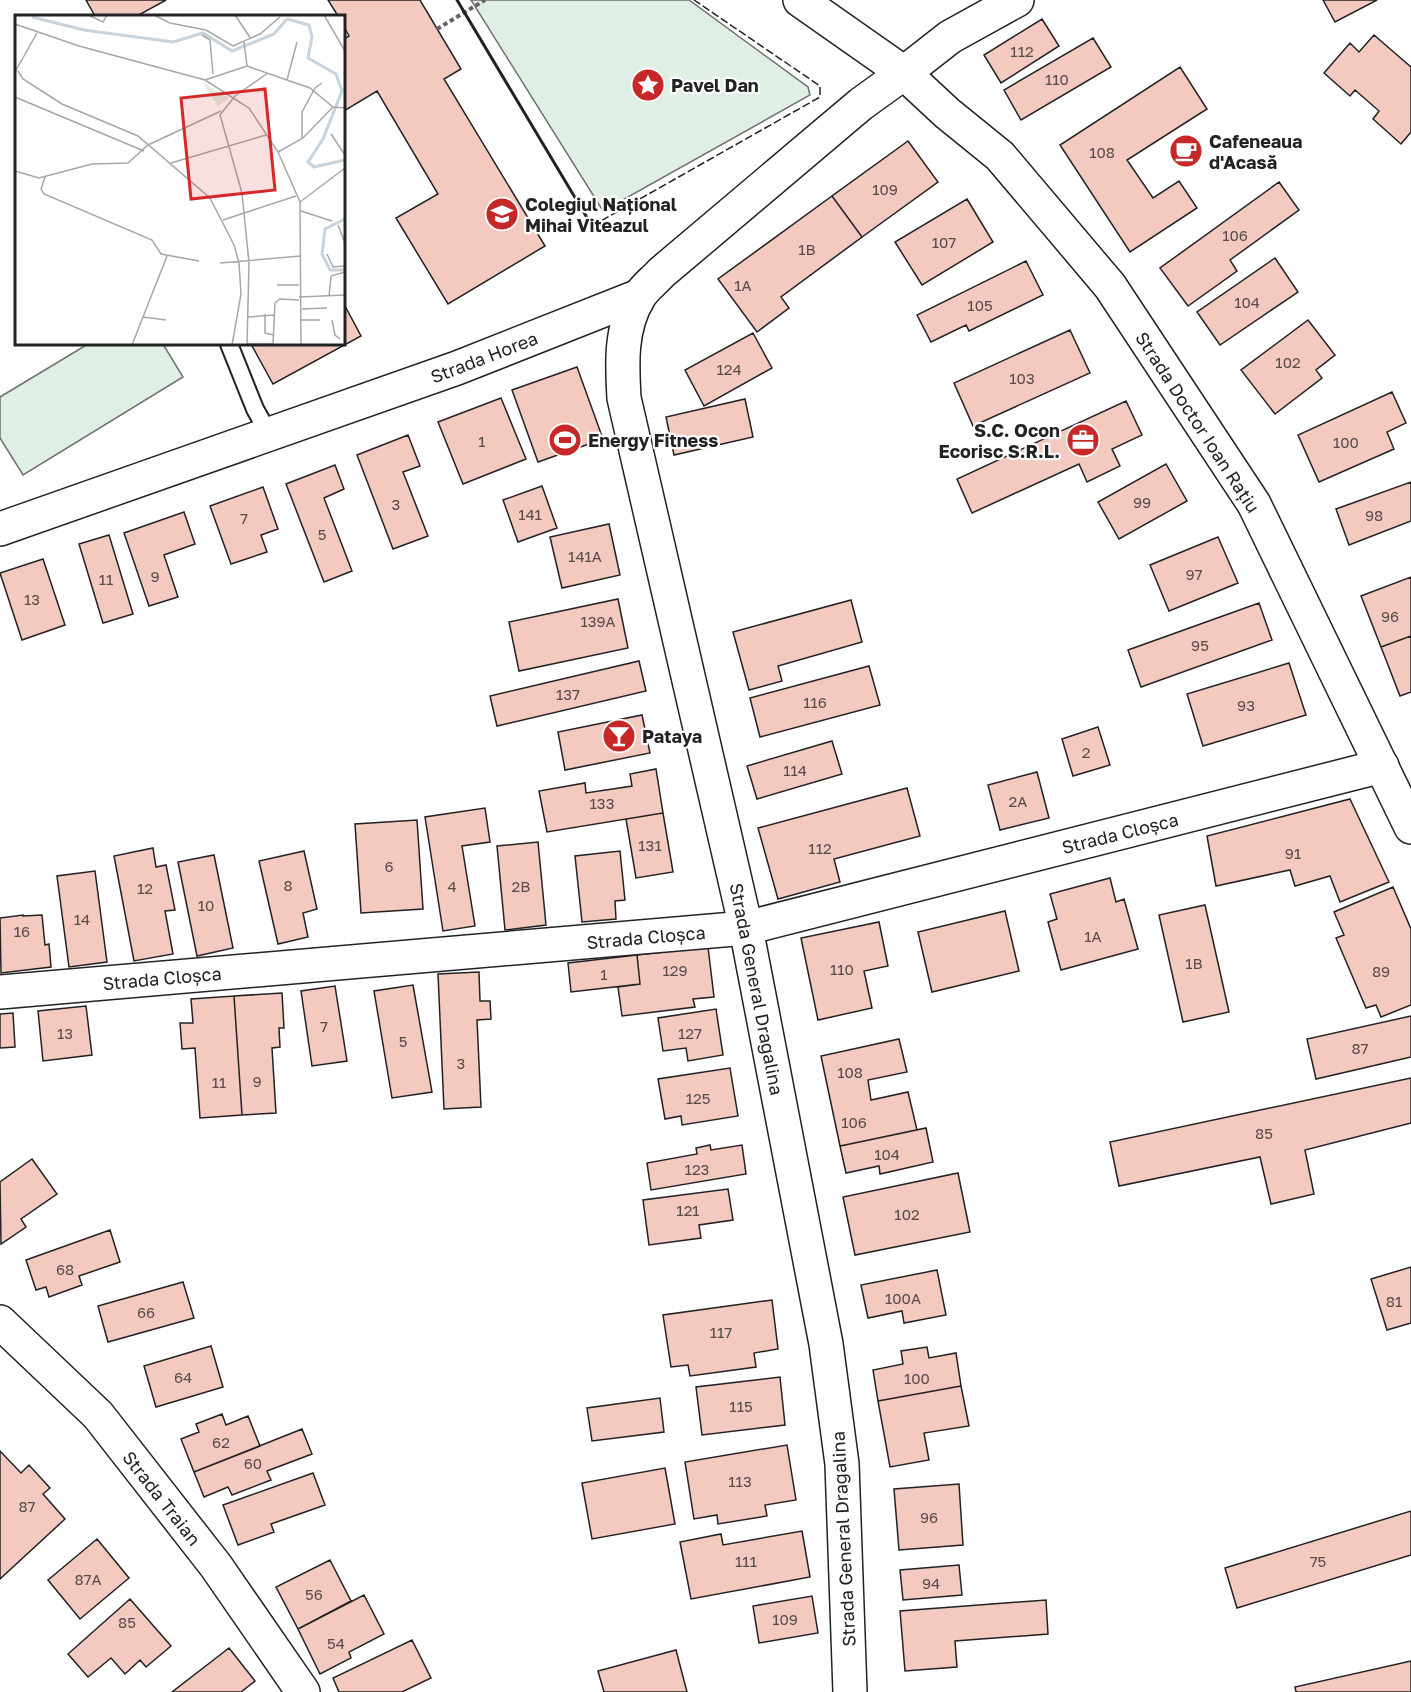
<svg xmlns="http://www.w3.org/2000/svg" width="1411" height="1692" font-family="'Golos Text',sans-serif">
<rect width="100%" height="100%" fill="#fff"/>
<!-- green -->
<path fill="#e0efe3" stroke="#6f6f6f" stroke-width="1.5" d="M471,0H689L808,87L810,95L603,211Z
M88,344H163L183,377L23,475L0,438V397Z"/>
<!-- building -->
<path fill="#f3c9c0" stroke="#222" stroke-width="1.5" d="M86,0H166L137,16H95Z
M328,0H420L461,69L444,79L545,246L448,304L396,218L438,194L377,91L344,111V39L349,36L344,27V16H338Z
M1323,0H1377L1335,22Z
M1042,19L1059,46L1001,83L984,55Z
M1374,35L1411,67V132L1401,144L1373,119L1379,111L1355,90L1350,96L1324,73L1350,43L1359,52Z
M1093,38L1111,67L1021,120L1004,90Z
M1180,67L1207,109L1127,160L1153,198L1179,181L1197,208L1130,252L1060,145Z
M908,141L938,182L862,237L832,196Z
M1279,182L1299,210L1230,260L1237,271L1188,306L1160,268Z
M832,196L862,237L781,297L789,308L757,332L718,279Z
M967,199L993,242L922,285L895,242Z
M1275,258L1298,292L1220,345L1197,312Z
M1026,261L1043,295L969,331L966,325L931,342L917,315Z
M344,304L361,336L273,384L251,344H344Z
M1308,320L1335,355L1316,370L1322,378L1275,414L1241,370Z
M1070,330L1090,373L973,426L954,383Z
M753,333L772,368L704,406L685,370Z
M577,367L603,439L538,462L512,390Z
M1392,392L1406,423L1387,432L1394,449L1319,482L1298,435Z
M501,398L526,459L463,484L438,422Z
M745,399L753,437L674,455L666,417Z
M1126,401L1142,435L1112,449L1120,466L1087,482L1079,464L972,513L957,479Z
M408,435L420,466L403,472L428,536L393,549L357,455Z
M1166,464L1187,501L1119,539L1098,502Z
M335,465L344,489L324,498L352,571L324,582L286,484Z
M1411,482V521L1349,545L1336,509Z
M542,486L557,528L518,542L503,500Z
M263,487L278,529L261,535L267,552L231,564L210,506Z
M184,512L195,544L164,555L178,597L149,606L124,533Z
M609,524L620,575L562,588L550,537Z
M109,535L133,614L103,623L79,544Z
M1218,537L1238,583L1169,611L1150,565Z
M43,559L65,625L22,640L0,573Z
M1411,577V636L1381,647L1361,596Z
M618,599L628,648L519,671L509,622Z
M851,600L862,642L778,666L782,681L749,690L733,632Z
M1259,603L1272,640L1141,687L1128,650Z
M1411,636V692L1400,696L1381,647Z
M639,661L646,691L497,726L490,696Z
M1289,663L1306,715L1203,746L1187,694Z
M869,666L880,705L760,737L750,698Z
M642,715L650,753L565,770L558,732Z
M1098,727L1110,765L1073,776L1062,739Z
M832,741L842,774L757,799L747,766Z
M656,769L663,813L547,832L539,791L585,783L586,793L632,786L630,774Z
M1037,772L1049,818L1000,830L988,785Z
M907,788L920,836L834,859L840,882L778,899L758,828Z
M1350,799L1389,882L1340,902L1330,876L1295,886L1290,870L1216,886L1207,836Z
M485,808L490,842L462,846L475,926L443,931L425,817Z
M663,813L673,872L636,878L626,819Z
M417,820L423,909L361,913L355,824Z
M538,842L546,925L505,930L497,846Z
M153,848L156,867L166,865L175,910L165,911L173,954L134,961L114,856Z
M304,851L317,909L303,913L308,937L278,944L259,861Z
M620,851L625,900L615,901L616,919L582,922L575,856Z
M214,855L233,948L197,956L178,862Z
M95,871L107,962L69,967L57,876Z
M1110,878L1116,902L1124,899L1138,949L1061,970L1048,922L1057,919L1050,894Z
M1393,887L1411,929V1005L1381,1017L1376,1005L1366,1008L1336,938L1344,935L1334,912Z
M1205,905L1229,1012L1183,1022L1159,915Z
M1005,911L1019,971L932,992L918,932Z
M23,915V916L42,915L45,945L49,944L51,967L1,973L0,918Z
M879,922L888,966L864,971L872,1008L818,1020L801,938Z
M708,947L714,997L693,999L695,1007L622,1016L618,987L640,984L637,955Z
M637,955L640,984L571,992L568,963Z
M479,972L480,1001H490L491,1019L477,1020L481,1107L444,1109L438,974Z
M413,985L432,1092L392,1098L374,991Z
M335,986L347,1061L312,1066L301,991Z
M282,993L284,1028H279L280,1047L272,1048L276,1113L242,1115L234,996Z
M234,996L242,1115L200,1118L195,1048L182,1049L180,1023H193L191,999Z
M86,1006L92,1055L43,1061L38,1011Z
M716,1009L723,1055L688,1061L686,1048L663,1051L658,1018Z
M13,1013L15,1047L0,1048V1014Z
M1411,1016V1057L1316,1079L1307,1039Z
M899,1039L907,1072L868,1080L871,1100L908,1092L917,1130L840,1146L821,1056Z
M730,1068L738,1116L682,1125L681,1116L665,1119L658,1079Z
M1411,1078V1123L1305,1150L1314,1194L1271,1204L1260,1157L1119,1186L1110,1142Z
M926,1128L933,1162L880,1174L879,1166L846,1173L840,1146Z
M710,1145L711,1150L742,1145L746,1174L651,1190L647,1163L697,1154L696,1148Z
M32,1159L57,1194L21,1219L26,1227L1,1244L0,1182Z
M958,1173L970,1232L855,1255L843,1197Z
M728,1189L733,1220L699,1225L701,1238L649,1245L643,1200Z
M110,1230L120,1262L79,1276L82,1285L49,1297L46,1287L36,1290L26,1260Z
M1411,1267V1323L1387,1330L1371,1279Z
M937,1270L946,1315L904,1323L902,1311L868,1318L861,1285Z
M183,1282L194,1318L108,1342L98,1306Z
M772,1300L778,1349L754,1353L756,1367L690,1376L688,1365L671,1367L663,1315Z
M211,1346L223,1387L156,1407L144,1366Z
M927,1347L929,1358L956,1353L961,1386L878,1401L873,1370L903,1364L901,1351Z
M780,1377L785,1425L702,1435L696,1387Z
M961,1386L969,1426L924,1433L929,1460L890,1467L878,1401Z
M660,1398L664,1432L592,1441L587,1408Z
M222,1414L226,1425L248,1416L260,1446L194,1472L181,1439L199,1432L196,1424Z
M302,1429L312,1454L267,1471L271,1480L232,1495L228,1487L204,1497L194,1472Z
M787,1445L796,1500L765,1505L767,1516L718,1524L717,1515L694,1519L685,1462Z
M0,1451L21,1473L29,1465L50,1488L43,1494L65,1519L0,1579Z
M665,1468L675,1524L592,1539L582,1483Z
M313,1473L325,1505L271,1524L274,1532L238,1545L223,1505Z
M959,1484L963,1545L899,1550L894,1489Z
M1411,1511V1555L1237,1608L1225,1568Z
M802,1531L810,1577L691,1599L680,1542L721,1534L723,1545Z
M97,1539L129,1578L80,1619L48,1580Z
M330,1560L351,1601L298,1629L276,1587Z
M959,1565L962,1595L903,1600L900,1570Z
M364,1595L384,1634L349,1652L351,1658L320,1674L298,1629Z
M812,1596L818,1633L759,1643L753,1606Z
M130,1599L171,1646L146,1667L140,1660L125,1674L111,1658L88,1677L68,1654Z
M1046,1600L1048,1634L955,1641L957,1667L905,1671L900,1611Z
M412,1640L431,1678L402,1692H339L333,1678Z
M229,1648L255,1681L241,1692H172Z
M676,1650L687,1692H604L598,1671Z
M1411,1661V1692H1296L1295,1687Z"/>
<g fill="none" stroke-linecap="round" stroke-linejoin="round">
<defs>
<path id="lane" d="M229,344L255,409L269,434"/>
<path id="street" d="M904,73L950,37L1017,0
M0,529L457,368L639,296
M0,992L746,928L1382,766
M0,1322L98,1415L216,1566L303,1692"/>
<path id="primary" d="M800,0L904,73L947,113L1000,156L1110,286L1254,504L1411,827
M850,1692L842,1464L826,1344L746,928L624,398C622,364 620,328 639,297C644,288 654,281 661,273L861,104L904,73"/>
</defs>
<!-- lane casing -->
<use href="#lane" stroke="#222" stroke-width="20"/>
<!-- street casing -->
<use href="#street" stroke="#222" stroke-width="36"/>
<!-- primary casing -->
<use href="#primary" stroke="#222" stroke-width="36"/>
<!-- path -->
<path stroke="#646464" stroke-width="4" stroke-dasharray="4.5 3" stroke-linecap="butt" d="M437,29L485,0"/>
<!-- lane -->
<use href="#lane" stroke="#fff" stroke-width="16"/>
<!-- street -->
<use href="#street" stroke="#fff" stroke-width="33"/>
<!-- primary -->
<use href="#primary" stroke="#fff" stroke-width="33"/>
<!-- fence -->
<path stroke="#222" stroke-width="1.5" stroke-dasharray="8 3" stroke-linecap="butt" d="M592,226L820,97V86L694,0"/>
<!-- wall -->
<path stroke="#222" stroke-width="3" d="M457,0L592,226"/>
</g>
<!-- icons -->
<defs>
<symbol id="sight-disc" viewBox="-11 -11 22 22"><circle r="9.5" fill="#c62828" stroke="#fff"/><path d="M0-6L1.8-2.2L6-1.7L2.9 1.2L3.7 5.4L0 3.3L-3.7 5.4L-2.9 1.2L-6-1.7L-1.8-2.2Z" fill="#fff"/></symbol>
<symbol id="cafe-disc" viewBox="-11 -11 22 22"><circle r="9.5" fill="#c62828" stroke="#fff"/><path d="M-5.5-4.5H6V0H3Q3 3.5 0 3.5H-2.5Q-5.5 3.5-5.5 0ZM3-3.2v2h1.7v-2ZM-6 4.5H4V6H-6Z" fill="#fff"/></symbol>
<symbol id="school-disc" viewBox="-11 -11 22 22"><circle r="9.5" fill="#c62828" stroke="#fff"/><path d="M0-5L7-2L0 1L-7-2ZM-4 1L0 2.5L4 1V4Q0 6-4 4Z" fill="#fff"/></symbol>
<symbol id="stadium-disc" viewBox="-11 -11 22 22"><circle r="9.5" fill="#c62828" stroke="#fff"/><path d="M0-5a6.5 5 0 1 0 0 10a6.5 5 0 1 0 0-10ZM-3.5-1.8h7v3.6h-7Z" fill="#fff"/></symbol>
<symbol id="office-disc" viewBox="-11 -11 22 22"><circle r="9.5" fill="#c62828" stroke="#fff"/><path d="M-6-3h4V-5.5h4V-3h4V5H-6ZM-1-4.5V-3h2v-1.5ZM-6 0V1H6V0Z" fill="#fff"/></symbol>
<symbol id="bar-disc" viewBox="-11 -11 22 22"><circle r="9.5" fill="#c62828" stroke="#fff"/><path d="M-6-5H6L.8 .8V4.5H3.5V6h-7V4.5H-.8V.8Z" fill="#fff"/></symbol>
</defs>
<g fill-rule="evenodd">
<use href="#sight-disc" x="629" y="66" width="38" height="38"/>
<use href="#cafe-disc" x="1167" y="132" width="38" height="38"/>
<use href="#school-disc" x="483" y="195" width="38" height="38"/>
<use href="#stadium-disc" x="546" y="421" width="38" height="38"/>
<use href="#office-disc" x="1064" y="421" width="38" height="38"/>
<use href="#bar-disc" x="600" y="717" width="38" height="38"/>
</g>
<g text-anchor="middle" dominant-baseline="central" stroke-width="4.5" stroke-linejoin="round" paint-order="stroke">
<!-- number labels -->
<g font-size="15" fill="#564c4a">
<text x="1022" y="51">112</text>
<text x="1057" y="79">110</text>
<text x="1102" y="152">108</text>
<text x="885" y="189">109</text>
<text x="1235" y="235">106</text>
<text x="944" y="242">107</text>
<text x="807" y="249">1B</text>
<text x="743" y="285">1A</text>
<text x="1247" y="302">104</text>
<text x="980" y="305">105</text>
<text x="1288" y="362">102</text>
<text x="729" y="369">124</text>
<text x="1022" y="378">103</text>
<text x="482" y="441">1</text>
<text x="1346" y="442">100</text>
<text x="1142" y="502">99</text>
<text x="396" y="504">3</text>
<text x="530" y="514">141</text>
<text x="1374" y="515">98</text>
<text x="244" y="518">7</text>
<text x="322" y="534">5</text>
<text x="585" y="556">141A</text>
<text x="1194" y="574">97</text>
<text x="155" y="576">9</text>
<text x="106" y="579">11</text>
<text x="32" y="599">13</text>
<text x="1390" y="616">96</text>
<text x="598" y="621">139A</text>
<text x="1200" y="645">95</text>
<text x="568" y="694">137</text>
<text x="815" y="702">116</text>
<text x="1246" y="705">93</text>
<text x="1086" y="752">2</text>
<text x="795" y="770">114</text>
<text x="1018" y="801">2A</text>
<text x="602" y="803">133</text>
<text x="650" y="845">131</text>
<text x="820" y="848">112</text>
<text x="1293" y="853">91</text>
<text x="389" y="866">6</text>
<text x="288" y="885">8</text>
<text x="452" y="886">4</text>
<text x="521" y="886">2B</text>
<text x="145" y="888">12</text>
<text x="206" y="905">10</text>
<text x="82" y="919">14</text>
<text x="22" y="931">16</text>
<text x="1093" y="936">1A</text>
<text x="1194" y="963">1B</text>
<text x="842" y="969">110</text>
<text x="675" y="970">129</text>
<text x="1381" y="971">89</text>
<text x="604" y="974">1</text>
<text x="324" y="1026">7</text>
<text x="65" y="1033">13</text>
<text x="690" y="1033">127</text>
<text x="403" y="1041">5</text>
<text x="1360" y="1048">87</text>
<text x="461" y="1063">3</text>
<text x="850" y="1072">108</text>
<text x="257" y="1081">9</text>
<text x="219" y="1082">11</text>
<text x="698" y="1098">125</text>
<text x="854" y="1122">106</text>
<text x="1264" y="1133">85</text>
<text x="887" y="1154">104</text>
<text x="697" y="1169">123</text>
<text x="688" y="1210">121</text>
<text x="907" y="1214">102</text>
<text x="65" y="1269">68</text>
<text x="903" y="1298">100A</text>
<text x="1394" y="1301">81</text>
<text x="146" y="1312">66</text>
<text x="721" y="1332">117</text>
<text x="183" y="1377">64</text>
<text x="917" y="1378">100</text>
<text x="741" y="1406">115</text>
<text x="221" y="1442">62</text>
<text x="253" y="1463">60</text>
<text x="740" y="1481">113</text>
<text x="27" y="1506">87</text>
<text x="929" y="1517">96</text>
<text x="746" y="1561">111</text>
<text x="1318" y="1561">75</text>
<text x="88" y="1579">87A</text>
<text x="931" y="1583">94</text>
<text x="314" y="1594">56</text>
<text x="785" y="1619">109</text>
<text x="127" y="1622">85</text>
<text x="336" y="1643">54</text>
</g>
<!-- poi labels -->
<g font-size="18" font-weight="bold" fill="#222" stroke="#fff" text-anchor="start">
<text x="671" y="85">Pavel Dan</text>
<text x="1209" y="141">Cafeneaua<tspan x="1209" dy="21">d'Acasă</tspan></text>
<text x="525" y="204">Colegiul Național<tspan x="525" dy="21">Mihai Viteazul</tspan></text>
<text x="1060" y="430" text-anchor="end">S.C. Ocon<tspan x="1060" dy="21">Ecorisc S.R.L.</tspan></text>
<text x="588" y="440">Energy Fitness</text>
<text x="642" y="736">Pataya</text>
</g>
<!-- street labels -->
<g font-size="18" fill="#222" stroke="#fff">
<text transform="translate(484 357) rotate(-21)">Strada Horea</text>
<text transform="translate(1198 422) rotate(57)">Strada Doctor Ioan Rațiu</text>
<text transform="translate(1120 833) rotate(-14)">Strada Cloșca</text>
<text transform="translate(646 937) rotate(-5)">Strada Cloșca</text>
<text transform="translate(162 978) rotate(-5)">Strada Cloșca</text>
<text transform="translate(757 989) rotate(79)">Strada General Dragalina</text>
<text transform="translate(162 1498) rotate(52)">Strada Traian</text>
<text transform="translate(843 1539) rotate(-93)">Strada General Dragalina</text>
</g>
</g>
<!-- overview -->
<g transform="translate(15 15)">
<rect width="330" height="330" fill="#fff"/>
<path d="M187,67L214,83L203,91Z" fill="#e0efe3"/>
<path fill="none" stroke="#c7d3dd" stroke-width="3" d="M17,2L69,15L158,27L188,18L217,36L259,19L272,4M272,4L294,10L297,22L293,43L321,59L327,76L308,124L293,147L299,152L330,145M330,204L310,214L307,239L315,255H330"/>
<path fill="none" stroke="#a7a7a7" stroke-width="1.5" d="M73,0L88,7L92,0M139,0L155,8L191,15L218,31L245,19L265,2M220,0L236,24M309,0L330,36M0,9L64,31L190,65L234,93L263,137L285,187L286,330M187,20L195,25L198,59M229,27L232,51M232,51L295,73L318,92L330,93M3,56L8,64L47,89L123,121L195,183L219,230L224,248L226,279L217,330M0,57L22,18M190,65L232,51M272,65L282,27M220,81L253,58M220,81L205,100L227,178L234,248L232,330M0,82L129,136M316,119L330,140M287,124V97L300,73L307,68M263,137L288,123L318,92M156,148L251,120M0,156L24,163L77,149L113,148L133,130L206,96M30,162L26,174L29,179L137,225L146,239L184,246M285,187L330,153M286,196L317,206M208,205L281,181M323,210L330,228M312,239L318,252L330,251M205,248L286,241M262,270H284M314,281L316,261L330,257M284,282L330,280M287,294L312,293M250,299V318L259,320M128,302L151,305M233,302L259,300M286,305H305M317,305L320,320L325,324M232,329H258L260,288L265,284L284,285M117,330L152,241"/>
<path fill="#d62828" fill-opacity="0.15" stroke="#d62828" stroke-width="3" d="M250,74L260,175L176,184L166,83Z"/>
<rect width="330" height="330" fill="none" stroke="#222" stroke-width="3"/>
</g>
</svg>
